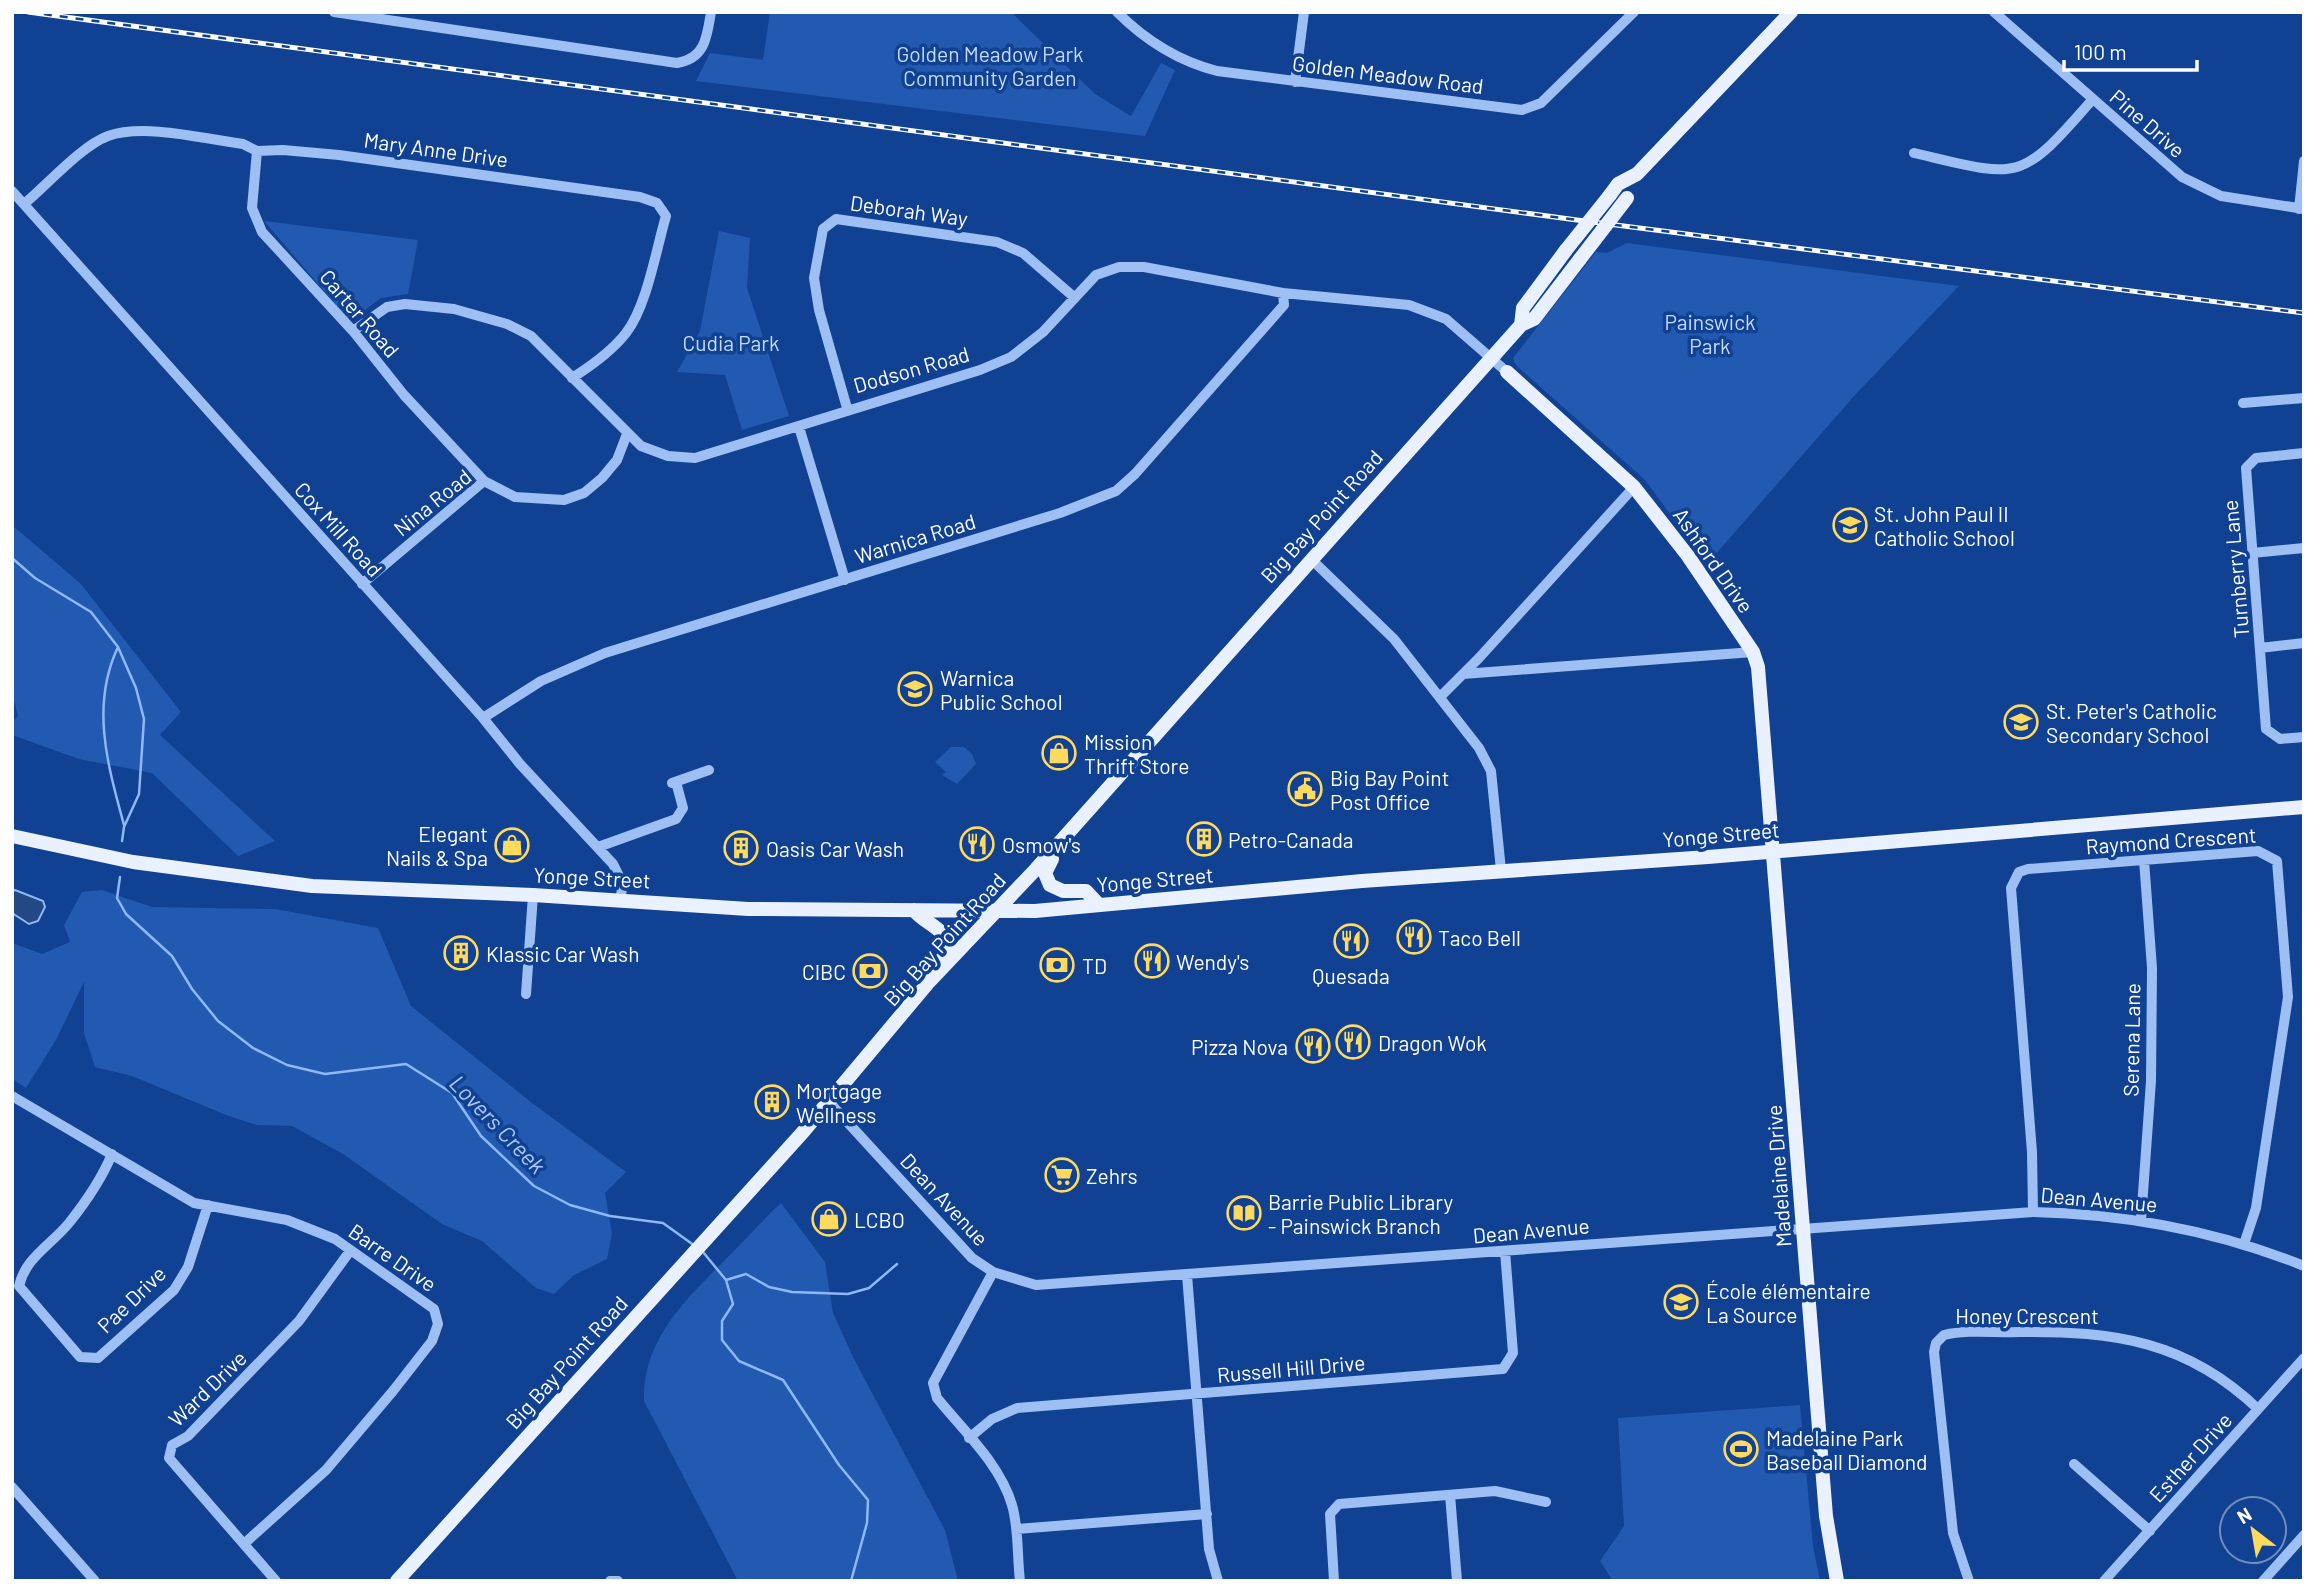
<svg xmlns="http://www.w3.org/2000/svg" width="2316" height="1593" font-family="Barlow,sans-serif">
<rect width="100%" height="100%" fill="#104192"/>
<!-- green -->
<path fill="#225ab2" d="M770,12H1011L1095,94L1131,116L1161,63L1175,70L1145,136L696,81L710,53L763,60Z
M264,221L418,240L408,294L381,298L350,321Z
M719,231L750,238L747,288L789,416L742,430L725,375L677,372L700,331Z
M1627,243L1959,286L1855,395L1707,564L1645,480L1516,365L1513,358L1596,252L1607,253Z
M12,525L81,584L181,712L160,735L275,841L238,856L152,773L79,759L12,735V722L18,716L12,693Z
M951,747H964L972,754L976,764L957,784L942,775L946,772L935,762Z
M102,890L152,907L275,909L378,928L411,1006L532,1103L626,1172L605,1193L612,1234L607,1259L574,1275L554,1294L536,1288L482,1241L442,1224L343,1154L292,1126L257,1125L226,1115L132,1076L95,1067L84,1033V982L56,1040L26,1088L12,1079V943L42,954L70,942L64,925L82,892Z
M781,1203L825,1262L833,1313L854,1359L945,1530L958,1581H738L644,1401C642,1341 685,1300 724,1261C743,1242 761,1222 781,1203Z
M1800,1405L1813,1546L1820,1581H1613L1600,1561L1624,1526L1618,1418Z"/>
<!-- water -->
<path fill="#234884" stroke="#8eb8f7" stroke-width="2" d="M15,890L43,901L45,907L38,921L29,924L12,913V892Z"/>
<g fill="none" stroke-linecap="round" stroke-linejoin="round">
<!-- stream -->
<path stroke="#8eb8f7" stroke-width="2.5" d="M12,558L35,578L91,612L118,647L136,688L144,719L139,794L124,827L122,841
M118,647C90,706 108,766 124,825
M120,877L117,898L126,914L172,956L192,989L218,1021L253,1048L287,1065L325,1074L406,1064L452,1093L481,1136L534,1186L570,1205L610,1216L663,1223L695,1246
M703,1252L726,1280L733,1304L722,1321V1340L739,1361L783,1380L839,1465L868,1500L867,1523L851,1581
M726,1280L746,1274L769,1287L792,1292L848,1294L869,1288L897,1264"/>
<!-- minor -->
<path stroke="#9dbff3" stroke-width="10" d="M334,12L677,63C705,59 707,37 711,12
M1117,12C1146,41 1178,61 1217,71L1522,110L1541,103L1634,12
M1994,12L2182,177L2221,196L2304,209
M1295,82L1304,12
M257,151L252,208L262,232L353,331L404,395L484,481L515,497L564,500L584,493L602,478L617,460L627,434
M1914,153C2020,178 2019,184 2092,100
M12,191L483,718L520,764L613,864L623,884L620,900
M24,204C47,185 81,146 108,136C144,123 205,139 243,144L257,151L283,150L339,155L640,197L657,203L666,216C656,250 647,306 626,333C612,351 591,366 572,378
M2299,209L2304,161
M353,331L387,307L405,304L454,309L507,324L531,336L641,446L668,456L695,458L980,370L1011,357L1043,332L1096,275L1119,267H1144L1283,293L1409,305L1446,319L1507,372
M2243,403L2304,398
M847,408L819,310L814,278L823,229L836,219L997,242L1023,253L1075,298
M799,427L845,580
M2304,453L2256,458L2246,468L2266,729L2280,739L2304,737
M2252,553L2304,548
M1311,559L1394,639L1479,748L1491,771L1501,870
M362,584L484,481
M2260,648L2304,643
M1463,674L1753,652
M1441,696L1479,658L1634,487
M483,718L541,681L605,653L1060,513L1116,491L1135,474L1284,305L1283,293
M672,783L709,770
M598,847L676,819L683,808L676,782
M526,994L533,895
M12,1096L194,1203L287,1220L335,1239L434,1309L438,1324L432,1341L393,1391L326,1470L245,1543
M829,1102L972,1258L993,1272L1036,1285L2033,1212C2127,1214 2217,1231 2304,1266
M112,1154C102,1178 85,1203 69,1223C51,1245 25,1258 19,1286L80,1357L98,1358L174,1290L188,1267L208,1205
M2033,1212L2032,1152L2011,888L2019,872L2028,869L2258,851L2277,861L2288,997L2256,1208L2244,1244
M2141,1221L2151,1081L2152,968L2144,860
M993,1272L933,1383L937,1398C963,1430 1000,1464 1012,1505C1019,1529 1017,1556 1020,1581
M1187,1275L1209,1549L1218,1581
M969,1438L992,1419L1017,1408L1503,1369L1513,1353L1505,1251
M2074,1464L2150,1531
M12,1487L95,1581
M1450,1495L1457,1581
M1017,1529L1207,1514
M276,1581L169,1458L172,1445L188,1436L299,1321L350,1251
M610,1581H618
M1334,1581L1330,1514L1339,1504L1495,1491L1546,1502
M1969,1581L1953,1533L1934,1352L1936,1343L1944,1335C1968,1329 1996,1333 2020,1332C2114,1331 2187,1341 2258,1409
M2104,1581L2304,1358
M2263,1581L2304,1535"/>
<!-- major -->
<path stroke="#e9f0ff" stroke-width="14" d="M1610,195L1618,184L1637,174L1791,12
M1521,325L1523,308L1566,250
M1507,372L1634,487L1688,556L1753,652L1758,667L1826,1516L1837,1581
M12,836L133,862L312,886L533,895L748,909L1035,911L1362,881L1708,857L2304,807
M1052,859L1045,873L1050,885L1063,891H1086L1099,905
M914,910C926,926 948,926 947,952L939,963
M397,1581L803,1132L928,983L1036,869L1521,325L1534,319L1580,259"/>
<defs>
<path id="rail" d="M28,12L1577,220L2304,313"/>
</defs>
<!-- rail casing -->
<use href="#rail" stroke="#fff" stroke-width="5"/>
<!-- rail -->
<use href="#rail" stroke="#104192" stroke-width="2.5" stroke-dasharray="8" stroke-linecap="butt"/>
<!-- major-bridge -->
<path stroke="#e9f0ff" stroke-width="14" d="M1566,250L1610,195
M1580,259L1627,198"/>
</g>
<!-- icons -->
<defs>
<symbol id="school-ring" viewBox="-11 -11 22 22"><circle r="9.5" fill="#104192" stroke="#ffda5f" stroke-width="1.5"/><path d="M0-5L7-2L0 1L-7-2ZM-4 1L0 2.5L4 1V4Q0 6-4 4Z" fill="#ffda5f"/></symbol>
<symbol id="shop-ring" viewBox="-11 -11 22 22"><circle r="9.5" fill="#104192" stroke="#ffda5f" stroke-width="1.5"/><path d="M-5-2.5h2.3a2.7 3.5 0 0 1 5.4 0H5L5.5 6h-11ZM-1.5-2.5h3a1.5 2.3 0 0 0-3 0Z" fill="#ffda5f"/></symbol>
<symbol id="civic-ring" viewBox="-11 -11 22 22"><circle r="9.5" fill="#104192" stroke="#ffda5f" stroke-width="1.5"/><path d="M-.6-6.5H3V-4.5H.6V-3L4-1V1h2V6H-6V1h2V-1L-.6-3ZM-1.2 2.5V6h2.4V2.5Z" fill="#ffda5f"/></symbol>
<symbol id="building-ring" viewBox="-11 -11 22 22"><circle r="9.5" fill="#104192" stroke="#ffda5f" stroke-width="1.5"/><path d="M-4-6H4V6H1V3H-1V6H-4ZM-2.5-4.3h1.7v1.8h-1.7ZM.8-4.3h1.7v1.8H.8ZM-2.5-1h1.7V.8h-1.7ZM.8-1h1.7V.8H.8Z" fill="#ffda5f"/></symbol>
<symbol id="restaurant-ring" viewBox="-11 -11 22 22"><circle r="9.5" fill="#104192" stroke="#ffda5f" stroke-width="1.5"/><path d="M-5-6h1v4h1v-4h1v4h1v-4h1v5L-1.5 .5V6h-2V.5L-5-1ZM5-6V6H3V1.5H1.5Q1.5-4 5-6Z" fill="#ffda5f"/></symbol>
<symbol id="bank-ring" viewBox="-11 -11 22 22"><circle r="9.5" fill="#104192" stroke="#ffda5f" stroke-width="1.5"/><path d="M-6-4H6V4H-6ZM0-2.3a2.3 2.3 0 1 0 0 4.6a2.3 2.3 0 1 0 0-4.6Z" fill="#ffda5f"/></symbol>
<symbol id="supermarket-ring" viewBox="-11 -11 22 22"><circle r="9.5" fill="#104192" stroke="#ffda5f" stroke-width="1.5"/><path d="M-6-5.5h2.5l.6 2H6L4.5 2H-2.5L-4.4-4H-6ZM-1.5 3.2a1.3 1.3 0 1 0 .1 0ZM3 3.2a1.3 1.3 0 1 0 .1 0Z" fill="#ffda5f"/></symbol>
<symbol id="library-ring" viewBox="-11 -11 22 22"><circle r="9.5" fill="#104192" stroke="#ffda5f" stroke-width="1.5"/><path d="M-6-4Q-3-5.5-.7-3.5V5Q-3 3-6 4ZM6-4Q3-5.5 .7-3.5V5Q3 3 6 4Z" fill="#ffda5f"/></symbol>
<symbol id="stadium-ring" viewBox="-11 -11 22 22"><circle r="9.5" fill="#104192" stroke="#ffda5f" stroke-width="1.5"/><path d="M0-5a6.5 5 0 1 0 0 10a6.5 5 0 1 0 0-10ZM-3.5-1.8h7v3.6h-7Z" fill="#ffda5f"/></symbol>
</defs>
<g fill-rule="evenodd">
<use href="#school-ring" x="1831" y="506" width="38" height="38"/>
<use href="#school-ring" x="896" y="670" width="38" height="38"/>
<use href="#school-ring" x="2002" y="703" width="38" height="38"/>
<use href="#shop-ring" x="1040" y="734" width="38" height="38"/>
<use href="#civic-ring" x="1286" y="770" width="38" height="38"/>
<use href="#building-ring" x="1185" y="820" width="38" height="38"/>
<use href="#restaurant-ring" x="958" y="825" width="38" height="38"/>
<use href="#shop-ring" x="493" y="826" width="38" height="38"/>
<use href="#building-ring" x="722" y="829" width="38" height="38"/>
<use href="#restaurant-ring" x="1395" y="918" width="38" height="38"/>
<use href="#restaurant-ring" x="1332" y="922" width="38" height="38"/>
<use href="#building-ring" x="442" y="934" width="38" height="38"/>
<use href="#restaurant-ring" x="1133" y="942" width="38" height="38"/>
<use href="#bank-ring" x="1038" y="946" width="38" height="38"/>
<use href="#bank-ring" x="851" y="952" width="38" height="38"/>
<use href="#restaurant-ring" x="1334" y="1023" width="38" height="38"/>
<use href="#restaurant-ring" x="1294" y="1027" width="38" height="38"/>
<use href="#building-ring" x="753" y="1083" width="38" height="38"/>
<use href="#supermarket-ring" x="1043" y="1156" width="38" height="38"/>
<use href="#library-ring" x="1225" y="1194" width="38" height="38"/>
<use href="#shop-ring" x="810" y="1200" width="38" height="38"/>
<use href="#school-ring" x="1662" y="1283" width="38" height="38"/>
<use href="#stadium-ring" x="1722" y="1430" width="38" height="38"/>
</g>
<g text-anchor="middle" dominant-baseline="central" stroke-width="7" stroke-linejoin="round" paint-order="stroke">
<!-- park labels -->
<g font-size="21" fill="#c4dbfd" stroke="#104192">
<text x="990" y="53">Golden Meadow Park<tspan x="990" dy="24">Community Garden</tspan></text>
<text x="1710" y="321">Painswick<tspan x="1710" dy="24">Park</tspan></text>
<text x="731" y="342">Cudia Park</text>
</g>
<!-- street labels -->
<g font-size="21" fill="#fff" stroke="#104192">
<text transform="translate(1388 74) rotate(7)">Golden Meadow Road</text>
<text transform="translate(2148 123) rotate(41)">Pine Drive</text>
<text transform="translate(436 149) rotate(8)">Mary Anne Drive</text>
<text transform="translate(909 210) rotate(8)">Deborah Way</text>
<text transform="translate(360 313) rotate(49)">Carter Road</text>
<text transform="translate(911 369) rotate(-16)">Dodson Road</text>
<text transform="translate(432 502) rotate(-39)">Nina Road</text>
<text transform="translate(1321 516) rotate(-48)">Big Bay Point Road</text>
<text transform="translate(339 529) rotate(48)">Cox Mill Road</text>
<text transform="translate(915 538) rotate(-17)">Warnica Road</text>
<text transform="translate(1714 560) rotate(55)">Ashford Drive</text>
<text transform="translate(2235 569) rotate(-95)">Turnberry Lane</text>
<text transform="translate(1721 834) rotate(-5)">Yonge Street</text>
<text transform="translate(2171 840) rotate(-4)">Raymond Crescent</text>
<text transform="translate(592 877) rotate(3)">Yonge Street</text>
<text transform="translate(1155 879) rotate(-5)">Yonge Street</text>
<text transform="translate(944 939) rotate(-48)">Big Bay Point Road</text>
<text transform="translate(2131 1040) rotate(-89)">Serena Lane</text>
<text transform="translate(1778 1176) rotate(-94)">Madelaine Drive</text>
<text transform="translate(945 1199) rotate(47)">Dean Avenue</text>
<text transform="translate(2099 1199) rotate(5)">Dean Avenue</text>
<text transform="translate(1531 1230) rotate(-5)">Dean Avenue</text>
<text transform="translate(393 1257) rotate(35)">Barre Drive</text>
<text transform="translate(131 1299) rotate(-44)">Pae Drive</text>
<text x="2027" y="1315">Honey Crescent</text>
<text transform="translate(566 1362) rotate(-48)">Big Bay Point Road</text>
<text transform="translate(1291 1368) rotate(-5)">Russell Hill Drive</text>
<text transform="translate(207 1388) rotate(-44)">Ward Drive</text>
<text transform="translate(2190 1457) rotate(-48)">Esther Drive</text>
</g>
<!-- poi labels -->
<g font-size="21" fill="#fff" stroke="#104192" text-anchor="start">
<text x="1874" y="513">St. John Paul II<tspan x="1874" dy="24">Catholic School</tspan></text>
<text x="940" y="677">Warnica<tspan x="940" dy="24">Public School</tspan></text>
<text x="2046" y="710">St. Peter's Catholic<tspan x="2046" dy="24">Secondary School</tspan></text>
<text x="1084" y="741">Mission<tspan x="1084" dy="24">Thrift Store</tspan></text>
<text x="1330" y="777">Big Bay Point<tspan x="1330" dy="24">Post Office</tspan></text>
<text x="488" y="833" text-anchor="end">Elegant<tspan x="488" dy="24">Nails &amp; Spa</tspan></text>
<text x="1228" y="839">Petro-Canada</text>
<text x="1002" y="844">Osmow's</text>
<text x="766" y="848">Oasis Car Wash</text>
<text x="1438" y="937">Taco Bell</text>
<text x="486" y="953">Klassic Car Wash</text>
<text x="1176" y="961">Wendy's</text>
<text x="1082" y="965">TD</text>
<text x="846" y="971" text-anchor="end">CIBC</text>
<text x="1351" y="975" text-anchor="middle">Quesada</text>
<text x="1378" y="1042">Dragon Wok</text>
<text x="1288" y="1046" text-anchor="end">Pizza Nova</text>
<text x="796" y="1090">Mortgage<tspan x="796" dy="24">Wellness</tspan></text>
<text x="1086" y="1175">Zehrs</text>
<text x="1268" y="1201">Barrie Public Library<tspan x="1268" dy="24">- Painswick Branch</tspan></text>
<text x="854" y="1219">LCBO</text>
<text x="1706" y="1290">École élémentaire<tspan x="1706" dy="24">La Source</tspan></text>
<text x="1766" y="1437">Madelaine Park<tspan x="1766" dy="24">Baseball Diamond</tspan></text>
</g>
<!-- water labels -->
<g font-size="23" font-style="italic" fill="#a9c9fa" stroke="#104192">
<text transform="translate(498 1124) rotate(46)">Lovers Creek</text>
</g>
</g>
<!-- border -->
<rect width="2316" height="1593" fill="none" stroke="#ffffff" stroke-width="28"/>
<!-- north arrow -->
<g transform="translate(2253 1530) rotate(329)"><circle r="33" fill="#104192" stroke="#708dbe" stroke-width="2"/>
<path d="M0-5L12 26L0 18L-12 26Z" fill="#ffda5f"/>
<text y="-10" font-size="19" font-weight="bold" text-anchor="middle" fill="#ffffff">N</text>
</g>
<!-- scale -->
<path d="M2064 60v10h133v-10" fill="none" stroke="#ffffff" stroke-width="3.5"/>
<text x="2074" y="60" font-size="21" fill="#ffffff" stroke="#104192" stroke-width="5" paint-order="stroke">100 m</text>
</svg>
